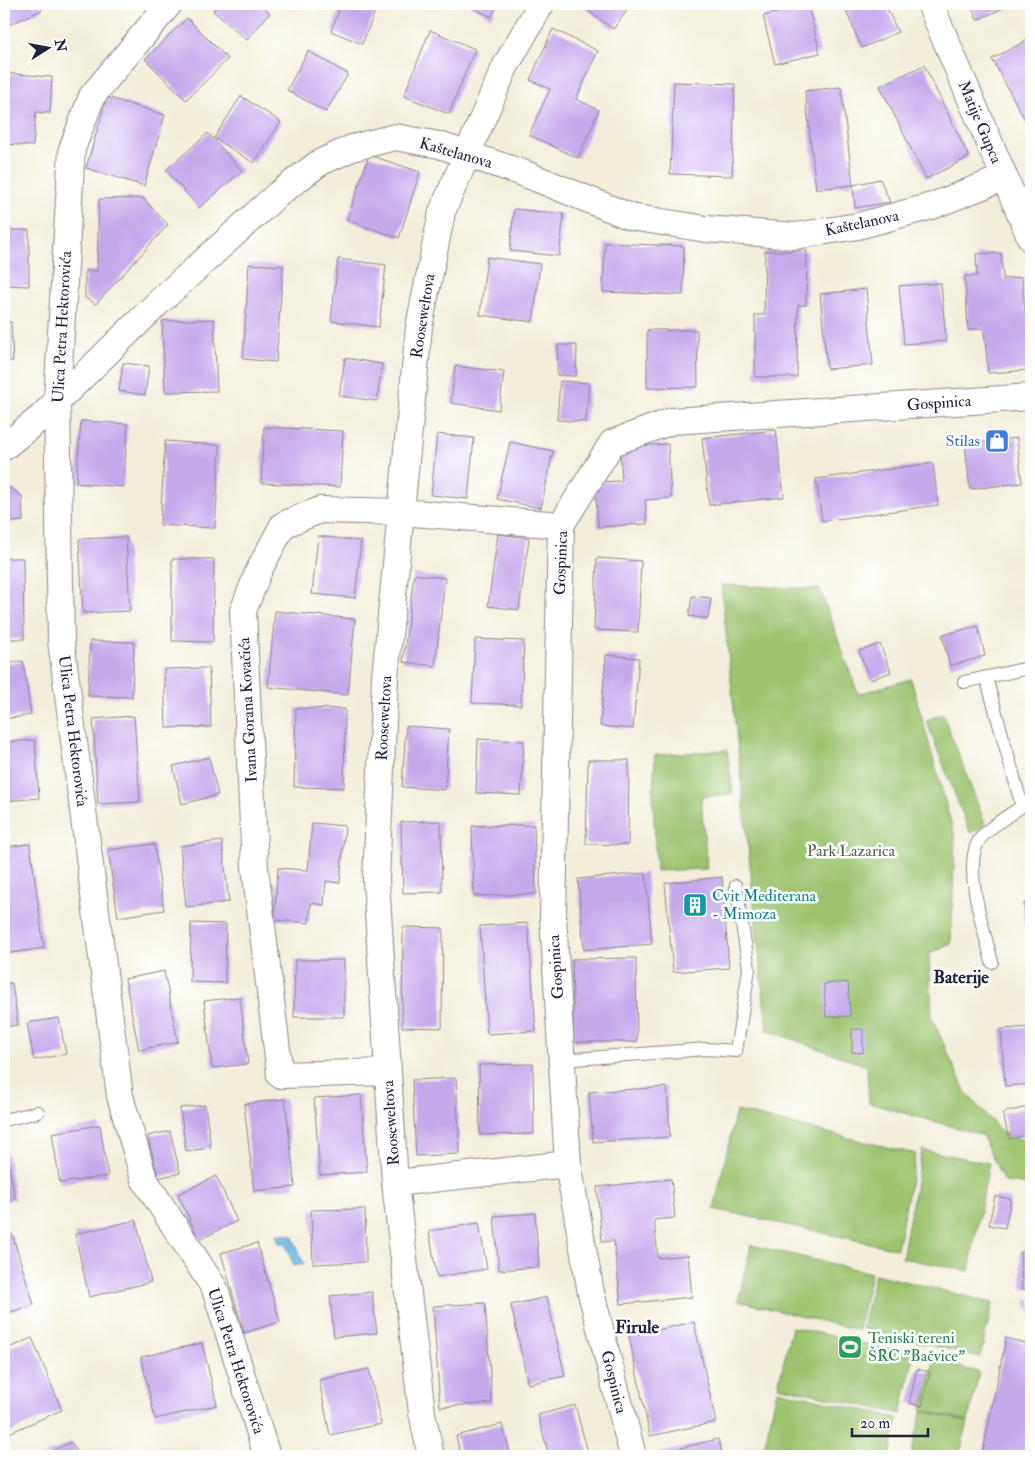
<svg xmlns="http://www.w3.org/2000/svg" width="1035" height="1460" font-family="'IM FELL Double Pica',serif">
<rect width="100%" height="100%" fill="#fff"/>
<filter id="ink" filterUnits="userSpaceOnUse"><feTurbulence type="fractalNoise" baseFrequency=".02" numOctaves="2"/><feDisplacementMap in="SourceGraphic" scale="10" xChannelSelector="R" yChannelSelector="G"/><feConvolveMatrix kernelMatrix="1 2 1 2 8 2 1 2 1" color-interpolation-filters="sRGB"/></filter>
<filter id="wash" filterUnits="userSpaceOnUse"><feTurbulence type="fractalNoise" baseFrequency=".0096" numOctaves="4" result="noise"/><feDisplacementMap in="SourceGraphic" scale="20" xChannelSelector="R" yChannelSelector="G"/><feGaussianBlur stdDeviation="1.12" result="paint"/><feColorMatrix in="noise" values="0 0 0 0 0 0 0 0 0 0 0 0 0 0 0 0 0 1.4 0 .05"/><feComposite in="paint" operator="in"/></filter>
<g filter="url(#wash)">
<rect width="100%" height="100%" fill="#f3eeda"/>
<!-- green -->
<path fill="#9cc26d" stroke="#5f7254" d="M721,585L820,589L858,694L911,679L955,837L951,944L929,954L932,1018L966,1093L1000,1130L1031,1144V1185L1004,1182L982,1135L869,1103L867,1066L767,1030Z
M943,714L986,826L970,833L926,720Z
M727,750L733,794L701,797L707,869L656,871L653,796L655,755Z
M736,1111L916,1154L897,1249L714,1209Z
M922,1150L989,1163L969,1271L902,1258Z
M751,1245L871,1273L858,1330L738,1301Z
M875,1274L993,1303L980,1357L862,1328Z
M792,1327L914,1355L901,1414L778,1386Z
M934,1361L979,1372L968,1421L922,1410Z
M777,1390L898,1418L890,1456H801L764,1448Z
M922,1411L968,1422L959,1456H911Z"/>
<!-- water -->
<path fill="#6bb6e4" stroke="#466c90" d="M276,1234L292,1235L304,1264L294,1266L285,1243H279Z"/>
<g id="blocks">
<!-- building -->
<path fill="#c5a9ed" d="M4,4H39L42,10L6,26L4,21Z
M219,4H259L270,13L247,40L213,11Z
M341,4H378L362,44L331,31Z
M467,4H498L491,17Z
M579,4H632L613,29Z
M863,4H885L898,32L862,48L846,11Z
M970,4H1013L977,20Z
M808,5L820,53L775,64L763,16Z
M187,18L228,59L186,100L145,59Z
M553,29L598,51L576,99L599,110L578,158L529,135L550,89L530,80Z
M430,30L475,49L449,114L404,96Z
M1031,38V131L992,59Z
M308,51L348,74L326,112L287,90Z
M924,65L969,157L926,179L880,86Z
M4,73L52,77L50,113L36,112L33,146L4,144Z
M674,82L735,84L732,176L670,174Z
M841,87L853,185L816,189L805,91Z
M241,96L281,122L254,163L214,138Z
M107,97L165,115L144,186L86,168Z
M208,133L242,171L199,208L166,170Z
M369,155L420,172L399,238L347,220Z
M880,179L890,202L855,208L853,185Z
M143,198L168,225L96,304L85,298V271H97L99,199Z
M514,209L564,214L559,256L510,251Z
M4,230H29V286L4,285Z
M605,243L684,246L683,295L603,292Z
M765,251H807L806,305H798L797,377H755V315H764Z
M1001,253L1003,279L1022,277L1025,311H1031V370L988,373L984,328L968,330L965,276H977L976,254Z
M487,257L540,264L533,322L480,315Z
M338,259L386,265L379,327L331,321Z
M249,264L283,266L276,362L243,359Z
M941,283L946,341L904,344L899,286Z
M866,289L873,365L827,369L820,294Z
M214,319L217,391L165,392L162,321Z
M11,322L13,361H4V323Z
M647,330H697L698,387L647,388Z
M558,345H577L576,376L557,375Z
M345,358L382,364L377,401L339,396Z
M123,363L149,366L145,395L119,391Z
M455,366L504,372L499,410L451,403Z
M560,381L589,383L586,422L557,420Z
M81,421L128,424L123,487L76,483Z
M264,427L343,431L340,487L261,483Z
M776,430L784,497L709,505L702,438Z
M437,434L474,438L468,499L431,495Z
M1017,438L1022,483L970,489L965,444Z
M165,441L220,445L215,528L160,525Z
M510,442L553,451L541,508L497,499Z
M668,444L671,498L645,500L647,524L598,527L595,482L622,481L620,447Z
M933,463L938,505L822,521L816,479Z
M6,485L22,496L23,521L4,523V487Z
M498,534L529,538L519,610L488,606Z
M318,536L361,541L355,598L312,594Z
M126,537L130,611L83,613L79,539Z
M4,558H23L24,639H4Z
M597,558L641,561L638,632L594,630Z
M172,559H214L213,642L172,641Z
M414,574L445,578L435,666L403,662Z
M692,596L711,598L708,619L689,616Z
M275,611L355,619L348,695L268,687Z
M978,626L985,656L950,666L942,635Z
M475,639L524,641L521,705L472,703Z
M90,641L134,642L132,697L88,696Z
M880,644L891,672L870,680L859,651Z
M606,655L639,658L633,729L600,726Z
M23,661L31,715L4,719V664Z
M209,668L211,727L166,728L164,669Z
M296,708L345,709L344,788L294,787Z
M134,716L140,802L98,804L93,719Z
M406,726L449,729L445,790L402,787Z
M478,739L524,741L521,795L476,793Z
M35,740L39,798L4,801V742Z
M209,757L218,795L182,804L173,766Z
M588,760H629L628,845L586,844Z
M441,821L442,892L403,893L401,822Z
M312,823L345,826L340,883L326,881L324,905L311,903L309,923L274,920L278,868L308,870Z
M534,825L536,894L474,896L472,826Z
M222,841L229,902L186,907L180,846Z
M30,844L44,948L4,954V847Z
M154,844L164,910L118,917L108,850Z
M646,873L652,944L584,950L578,879Z
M722,877L729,968L673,972L665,883Z
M1031,902V935L1026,936L1024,903Z
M191,923L226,924L225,983L190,982Z
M528,923L536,1031L487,1034L480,926Z
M403,927L443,928L442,1028L402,1027Z
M636,958L637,1042H574L572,959Z
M295,960H344V1017H294Z
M164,971L178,1042L139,1050L125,979Z
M848,982L850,1016L826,1017L824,984Z
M12,983L18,1025L4,1027V984Z
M240,997L248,1064L212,1068L204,1001Z
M59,1018L66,1054L34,1060L27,1023Z
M1031,1027V1084L1005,1086L1001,1029Z
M852,1029H863V1053L852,1052Z
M533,1064L534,1134L480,1135L479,1065Z
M456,1078L460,1154L416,1156L412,1080Z
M667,1087L670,1137L593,1142L589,1092Z
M361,1095L367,1172L320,1175L314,1098Z
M285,1099L295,1187L254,1191L244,1104Z
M205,1105L211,1148L186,1151L180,1108Z
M1031,1106V1134L1009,1139L1003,1113Z
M100,1125L108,1176L60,1183L52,1133Z
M170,1131L180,1173L158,1178L148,1136Z
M4,1136L15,1199L4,1201Z
M216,1176L237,1221L199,1240L178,1194Z
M671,1179L675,1218L654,1220L658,1258L688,1255L692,1297L621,1304L614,1241L602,1242L597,1187Z
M995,1196L1011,1199L1005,1228L989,1225Z
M365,1209L366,1262L313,1264L311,1210Z
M535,1213L539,1267L499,1270L494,1216Z
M136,1220L151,1282L89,1297L75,1234Z
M479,1223L487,1269L437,1277L429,1231Z
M12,1234L34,1305L4,1314V1236Z
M257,1243L280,1322L244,1333L221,1253Z
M1031,1251V1288L1022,1289L1020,1252Z
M372,1292L377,1333L334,1337L330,1296Z
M547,1297L565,1376L528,1384L511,1305Z
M1031,1299V1317L1026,1300Z
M485,1303L492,1403L440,1407L433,1306Z
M694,1322L716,1422L650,1436L629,1336Z
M32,1338L62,1410L9,1433L4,1419V1350Z
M1006,1338L1031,1345V1456H982Z
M202,1343L217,1405L155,1419L141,1357Z
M369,1369L381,1424L330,1435L319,1380Z
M917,1369L930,1372L922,1406L909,1403Z
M575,1405L589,1456H549L538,1415Z
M502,1424L511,1456H461L456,1436Z
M718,1439L723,1456H656V1454Z
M71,1442L79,1456H42Z"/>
</g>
</g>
<g filter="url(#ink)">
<use href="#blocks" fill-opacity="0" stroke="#8a888a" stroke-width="1"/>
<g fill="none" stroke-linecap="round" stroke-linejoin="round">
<defs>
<path id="service" d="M986,677L1022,806C1010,815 985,829 978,842C963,870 985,933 992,962
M964,682L1024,669L1031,670
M562,1060L706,1049L736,1051L749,969L736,886
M4,1120L38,1112"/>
<path id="minor" d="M169,4L92,96L72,149L57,400L61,641L120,1096L144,1179L215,1289L267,1456
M930,4L1031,239
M4,447L40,418L159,302L277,195L319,163L352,148L395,137L439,145L523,173L631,217L706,229L795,236L858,226L932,206L1003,178
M388,1072L280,1075L255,867L243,611L259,570L283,525L320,510L401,512L561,525
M395,1183L568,1164
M632,1452L591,1293L568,1164L553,917L561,525L612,443L672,421L1031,397
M431,1456L422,1413L395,1183L376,880L385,677L419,327L442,212L505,67L541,4"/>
</defs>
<!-- service casing -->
<use href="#service" stroke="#8a888a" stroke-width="14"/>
<!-- minor casing -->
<use href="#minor" stroke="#8a888a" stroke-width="28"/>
<!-- service -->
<use href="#service" stroke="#fff" stroke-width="12"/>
<!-- minor -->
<use href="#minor" stroke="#fff" stroke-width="26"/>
</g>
</g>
<!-- icons -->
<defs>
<symbol id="shop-square" viewBox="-11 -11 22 22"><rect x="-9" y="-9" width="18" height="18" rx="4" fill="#3f7fe0" stroke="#fff"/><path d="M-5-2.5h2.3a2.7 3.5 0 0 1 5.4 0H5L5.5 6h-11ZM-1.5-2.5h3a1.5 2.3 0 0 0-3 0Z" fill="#fff"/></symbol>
<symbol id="building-square" viewBox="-11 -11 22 22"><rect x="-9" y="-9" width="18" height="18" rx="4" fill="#0f9aa8" stroke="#fff"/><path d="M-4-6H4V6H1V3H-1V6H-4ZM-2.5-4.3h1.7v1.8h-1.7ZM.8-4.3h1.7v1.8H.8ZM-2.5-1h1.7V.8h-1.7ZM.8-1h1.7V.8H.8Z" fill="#fff"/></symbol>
<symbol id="stadium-square" viewBox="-11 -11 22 22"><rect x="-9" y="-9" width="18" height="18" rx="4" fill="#2e9e5b" stroke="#fff"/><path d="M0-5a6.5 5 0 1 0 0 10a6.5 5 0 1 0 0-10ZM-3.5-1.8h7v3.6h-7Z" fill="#fff"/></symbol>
</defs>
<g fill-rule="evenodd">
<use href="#shop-square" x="983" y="427" width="28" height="28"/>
<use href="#building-square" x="681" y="891" width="28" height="28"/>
<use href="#stadium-square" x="836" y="1333" width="28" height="28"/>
</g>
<g text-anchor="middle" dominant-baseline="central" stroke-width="5" stroke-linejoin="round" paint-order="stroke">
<!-- street labels -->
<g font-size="16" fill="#22223b" stroke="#fff">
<text transform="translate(980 122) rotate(67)">Matije Gupca</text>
<text transform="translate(456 153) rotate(16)">Kaštelanova</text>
<text transform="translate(862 223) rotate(-12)">Kaštelanova</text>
<text transform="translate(423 316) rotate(-81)">Rooseweltova</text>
<text transform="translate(62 327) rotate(-87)">Ulica Petra Hektorovića</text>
<text transform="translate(939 403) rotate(-4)">Gospinica</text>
<text transform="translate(561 563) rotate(-88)">Gospinica</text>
<text transform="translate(248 710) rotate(-93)">Ivana Gorana Kovačića</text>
<text transform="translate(384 718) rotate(-87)">Rooseweltova</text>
<text transform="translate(73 731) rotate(83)">Ulica Petra Hektorovića</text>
<text transform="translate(556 967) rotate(-94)">Gospinica</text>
<text transform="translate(391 1123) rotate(-94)">Rooseweltova</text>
<text transform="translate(236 1361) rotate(72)">Ulica Petra Hektorovića</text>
<text transform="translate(614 1382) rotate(76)">Gospinica</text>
</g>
<!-- shop labels -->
<g font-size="16" fill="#366cbe" stroke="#fff" text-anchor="end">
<text x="980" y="441">Stilas</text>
</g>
<!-- park labels -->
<g font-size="16" fill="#53624f" stroke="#fff">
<text x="851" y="851">Park Lazarica</text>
</g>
<!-- culture labels -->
<g font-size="16" fill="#0d838f" stroke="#fff" text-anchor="start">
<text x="712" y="896">Cvit Mediterana<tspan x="712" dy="18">- Mimoza</tspan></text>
</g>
<!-- leisure labels -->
<g font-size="16" fill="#27864d" stroke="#fff" text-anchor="start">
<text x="868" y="1338">Teniski tereni<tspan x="868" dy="18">ŠRC "Bačvice"</tspan></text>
</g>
<!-- neighbourhood labels -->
<g font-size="18" font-weight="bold" fill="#22223b" stroke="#fff">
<text x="961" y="977">Baterije</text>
<text x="637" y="1327">Firule</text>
</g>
</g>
<!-- margin -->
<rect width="1035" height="1460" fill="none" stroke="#fff" stroke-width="20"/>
<!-- north arrow -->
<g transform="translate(48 48) rotate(79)" stroke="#ffffff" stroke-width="4" paint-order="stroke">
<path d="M0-4L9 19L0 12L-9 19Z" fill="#22223b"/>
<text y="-8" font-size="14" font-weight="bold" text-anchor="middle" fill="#22223b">N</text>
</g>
<!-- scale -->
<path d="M852 1428v8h76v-8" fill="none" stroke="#22223b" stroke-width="2.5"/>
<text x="860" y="1428" font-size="15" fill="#22223b" stroke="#ffffff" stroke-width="4" paint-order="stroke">20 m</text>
</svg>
